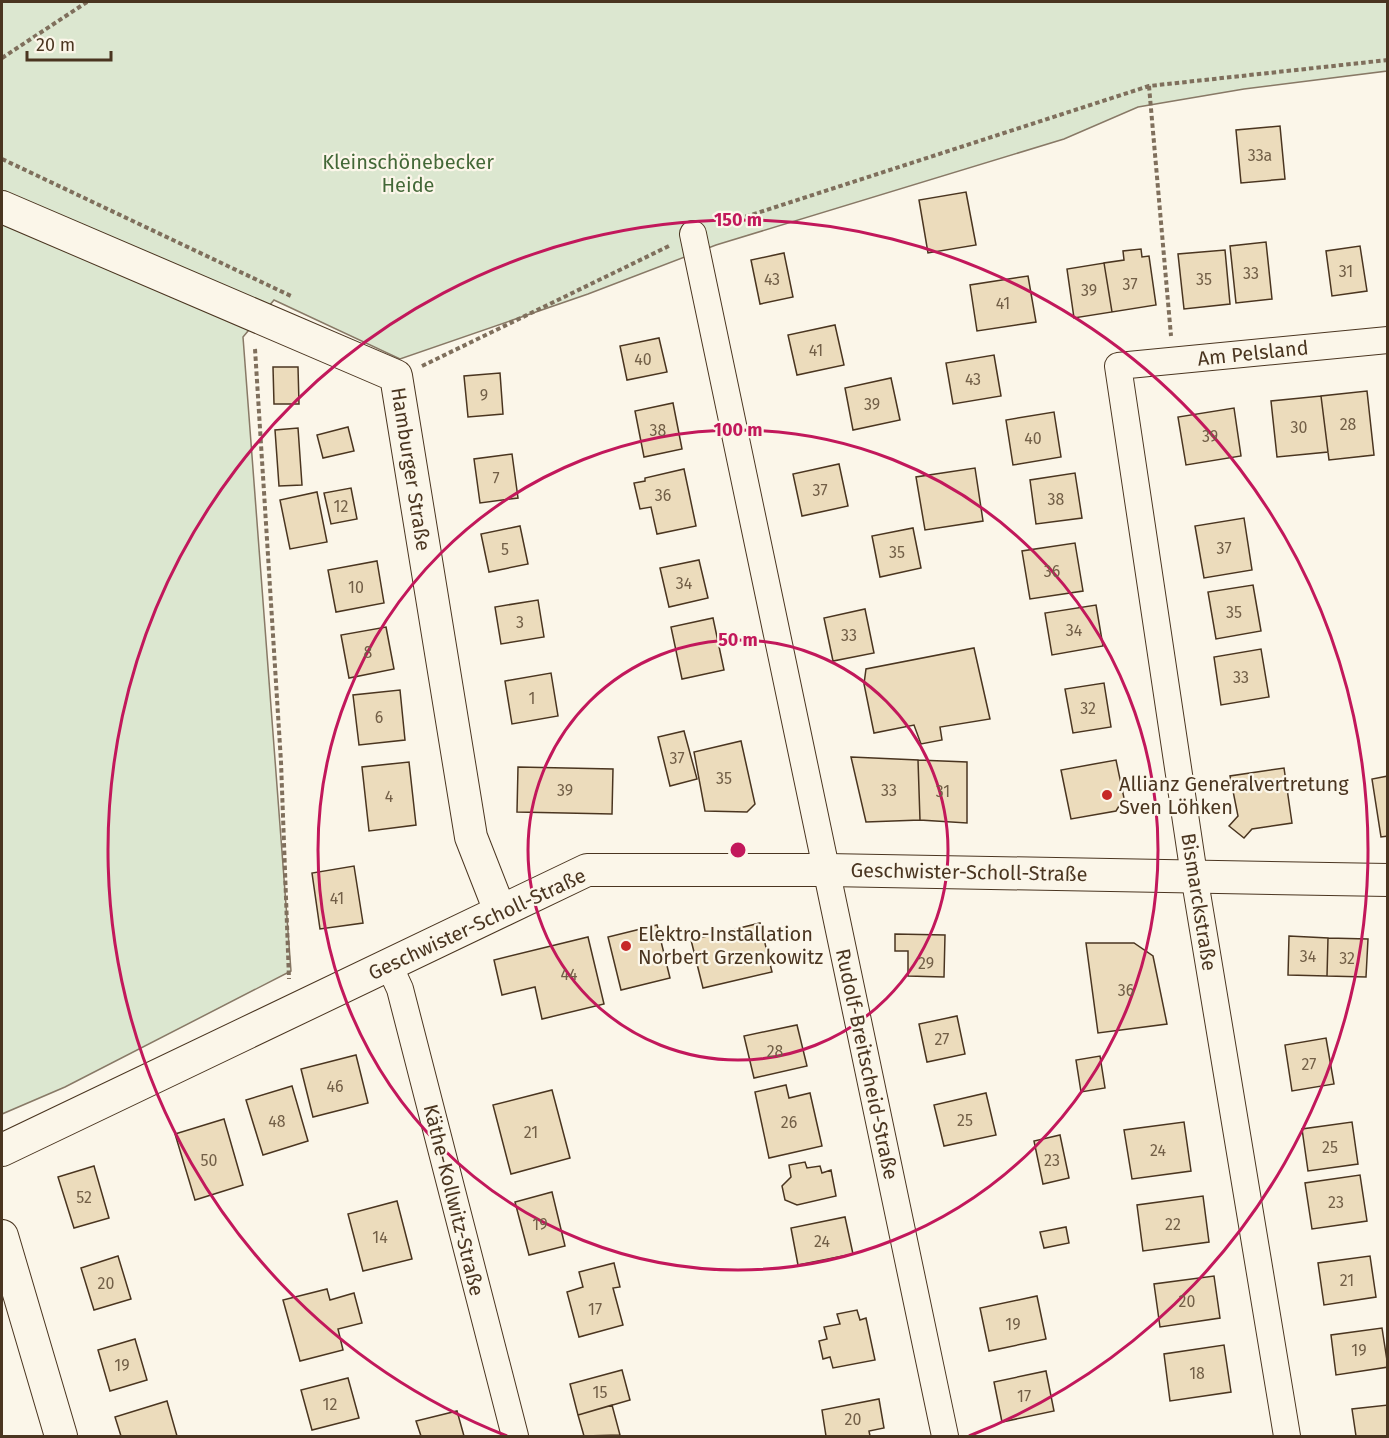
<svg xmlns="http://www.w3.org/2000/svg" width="1389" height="1438" font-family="'Fira Sans',sans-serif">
<rect width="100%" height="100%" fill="#fbf6e9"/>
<!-- green -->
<path fill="#dce7d0" stroke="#887966" stroke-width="1.5" d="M2,2H1387V71L1244,89L1138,107L1064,139L716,245L588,294L400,359L274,300L243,337L291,971L65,1087L2,1114Z"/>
<!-- building -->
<path fill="#ecdcbc" stroke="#4a3520" stroke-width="1.5" d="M1280,126L1285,179L1241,183L1236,130Z
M966,192L976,245L928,253L919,200Z
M1266,242L1272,299L1236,303L1230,246Z
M1360,246L1367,291L1332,296L1326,251Z
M1141,249L1142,257L1149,256L1156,305L1112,312L1104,263L1124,260L1123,251Z
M1225,250L1230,304L1184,309L1178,254Z
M784,253L793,297L760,304L751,260Z
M1104,263L1112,312L1074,318L1067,269Z
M1028,276L1036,322L977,331L970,285Z
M835,325L844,365L797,375L788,335Z
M659,338L667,372L627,380L620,346Z
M994,355L1001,396L953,404L946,363Z
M273,367H298L299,404H274Z
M500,373L503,414L468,417L464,376Z
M891,378L900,420L853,430L845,388Z
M1367,391L1374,455L1329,460L1321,396Z
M1321,396L1328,452L1277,457L1271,401Z
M673,403L682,449L644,457L635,411Z
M1234,408L1241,456L1186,465L1178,417Z
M1054,412L1061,457L1013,465L1006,420Z
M348,427L354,451L323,458L317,435Z
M298,428L302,485L279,486L275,430Z
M512,454L518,498L480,503L474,459Z
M839,464L848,506L802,516L793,474Z
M975,468L983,521L925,530L916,477Z
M684,469L696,526L657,534L651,507L640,509L634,483L645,481V478Z
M1075,473L1082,518L1036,524L1030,480Z
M351,488L357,519L331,524L324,493Z
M317,492L327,542L290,549L280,500Z
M1244,518L1252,570L1204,578L1195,526Z
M520,526L528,564L489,572L481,534Z
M913,528L921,568L880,577L872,536Z
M1075,543L1083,591L1030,599L1022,551Z
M699,560L708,598L669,607L660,568Z
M377,561L384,603L336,612L328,570Z
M1253,585L1261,631L1216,639L1208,592Z
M538,600L544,637L501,644L495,607Z
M1096,605L1103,646L1052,655L1045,613Z
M865,609L874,653L833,661L824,618Z
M713,618L724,670L682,679L671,627Z
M386,627L394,669L349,678L341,635Z
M974,648L990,719L940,727L942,740L921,744L914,725L874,733L864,684L866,669Z
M1261,649L1269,697L1221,705L1214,657Z
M551,673L558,716L512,724L505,681Z
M1104,683L1111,727L1073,733L1065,689Z
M400,690L405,740L359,745L353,695Z
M684,731L697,779L670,786L658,737Z
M741,741L755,804L747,812L705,811L694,752Z
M851,757L918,760L920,820L866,822Z
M918,760L967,762V823L920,820Z
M1116,760L1124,798L1116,811L1071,819L1061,770Z
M409,762L416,825L369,831L362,767Z
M518,767L613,769L612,814L517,812Z
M1284,768L1292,823L1252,829L1244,838L1229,826L1238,816L1230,776Z
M1388,776V836L1381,837L1372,779Z
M354,866L363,923L320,929L312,873Z
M760,923L772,972L703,988L691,940Z
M657,925L670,978L621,990L608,937Z
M895,934L945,935L944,977L908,976V951H895Z
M1289,936L1328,938L1327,976L1288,975Z
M588,937L604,1004L542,1019L535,987L502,995L494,960Z
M1328,938L1368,939L1366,977L1327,976Z
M1086,943H1134L1153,956L1167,1024L1098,1033Z
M957,1016L965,1054L927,1062L919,1024Z
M797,1025L807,1066L754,1078L744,1036Z
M1326,1038L1334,1084L1292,1091L1285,1045Z
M356,1055L368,1103L313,1117L301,1069Z
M1100,1056L1105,1088L1081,1092L1076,1060Z
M786,1085L789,1098L810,1093L822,1146L769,1158L755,1092Z
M292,1086L308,1141L263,1155L246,1100Z
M552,1090L570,1158L511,1174L493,1105Z
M986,1093L996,1135L944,1146L934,1105Z
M224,1119L243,1185L195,1200L175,1134Z
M1184,1122L1191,1171L1132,1179L1124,1130Z
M1352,1122L1358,1164L1308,1171L1302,1129Z
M1060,1135L1069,1178L1043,1184L1034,1141Z
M805,1162L807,1168L820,1166L822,1173L831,1170L836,1196L797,1205L785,1200L782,1186L791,1177L789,1165Z
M94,1166L109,1218L74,1228L58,1177Z
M1360,1175L1367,1221L1312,1229L1305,1183Z
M552,1192L565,1246L529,1255L515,1202Z
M1203,1196L1209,1242L1143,1251L1137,1205Z
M397,1201L412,1259L363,1271L348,1214Z
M845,1217L853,1254L798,1265L791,1228Z
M1066,1227L1069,1243L1044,1248L1040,1232Z
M118,1256L131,1299L94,1310L81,1268Z
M1370,1256L1376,1297L1324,1305L1318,1263Z
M614,1263L620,1287L613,1288L623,1325L579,1337L567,1292L583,1287L579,1272Z
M1214,1276L1220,1318L1160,1327L1154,1284Z
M327,1289L330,1300L354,1293L362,1323L338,1329L343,1350L300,1361L283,1300Z
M1037,1296L1046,1339L989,1351L980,1308Z
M857,1310L860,1320L866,1318L875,1360L833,1368L830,1357L823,1359L819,1341L827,1339L824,1327L840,1324L837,1314Z
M1382,1328L1388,1367L1336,1375L1331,1335Z
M135,1339L147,1380L110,1391L98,1350Z
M1224,1345L1231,1392L1170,1401L1164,1354Z
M622,1370L630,1400L578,1415L570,1384Z
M1046,1371L1054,1411L1002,1422L994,1382Z
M348,1378L359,1418L312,1430L301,1390Z
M879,1399L884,1428L869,1431L870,1436H826L822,1410Z
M167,1401L177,1436H121L115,1417Z
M612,1405L620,1435L584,1436L578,1415Z
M1388,1405V1436H1356L1352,1409Z
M457,1411L464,1436H421L416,1421Z"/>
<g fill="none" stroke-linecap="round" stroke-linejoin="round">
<defs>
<path id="minor" d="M693,234L945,1436
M389,965L400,989L515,1436
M1287,1436L1194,875L1118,366L1388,340"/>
<path id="tertiary" d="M2,207L396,376L471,837L500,911
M2,1150L587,870H827L1388,880
M2,1236L61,1436"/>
</defs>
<!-- minor casing -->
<use href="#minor" stroke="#4a3520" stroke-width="28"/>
<!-- tertiary casing -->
<use href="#tertiary" stroke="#4a3520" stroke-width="34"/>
<!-- path -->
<path stroke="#7f6f5c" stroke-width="4" stroke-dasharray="4.5 3" stroke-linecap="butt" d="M2,58L87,2
M1149,86L1171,336
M2,159L291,296
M717,226L1149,86L1388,60
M255,349L281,762L289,979
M422,366L669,246"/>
<!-- minor -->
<use href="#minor" stroke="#fbf6e9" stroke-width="26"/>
<!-- tertiary -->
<use href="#tertiary" stroke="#fbf6e9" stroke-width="32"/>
</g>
<!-- distance rings -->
<g fill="none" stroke="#c2185b" stroke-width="3">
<circle cx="738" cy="850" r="210"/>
<circle cx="738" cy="850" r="420"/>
<path d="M507 1436A630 630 0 1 1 969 1436"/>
</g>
<!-- markers -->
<g fill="#c62828" stroke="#fbf6e9" stroke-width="2">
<circle cx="1107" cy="795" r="6"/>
<circle cx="626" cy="946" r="6"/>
</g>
<g text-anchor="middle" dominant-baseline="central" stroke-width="4.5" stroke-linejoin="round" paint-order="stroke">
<!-- number labels -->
<g font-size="16" fill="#725f47">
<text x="1260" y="155">33a</text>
<text x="1346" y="271">31</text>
<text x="1251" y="273">33</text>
<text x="772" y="279">43</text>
<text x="1204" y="279">35</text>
<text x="1130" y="284">37</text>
<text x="1089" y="290">39</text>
<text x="1003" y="303">41</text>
<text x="816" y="350">41</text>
<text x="643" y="359">40</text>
<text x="973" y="379">43</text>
<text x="484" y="395">9</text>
<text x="872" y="404">39</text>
<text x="1348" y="424">28</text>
<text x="1299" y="427">30</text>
<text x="658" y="430">38</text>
<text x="1210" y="436">39</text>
<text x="1033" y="438">40</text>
<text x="496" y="478">7</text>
<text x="820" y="490">37</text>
<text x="663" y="495">36</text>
<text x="1056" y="499">38</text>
<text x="341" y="506">12</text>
<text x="1224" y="548">37</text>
<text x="505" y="549">5</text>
<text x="897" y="552">35</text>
<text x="1052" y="571">36</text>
<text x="684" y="583">34</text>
<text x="356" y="587">10</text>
<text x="1234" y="612">35</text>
<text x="520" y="622">3</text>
<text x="1074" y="630">34</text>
<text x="849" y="635">33</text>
<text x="368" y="652">8</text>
<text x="1241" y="677">33</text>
<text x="532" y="698">1</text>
<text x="1088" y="708">32</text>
<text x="379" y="717">6</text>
<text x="677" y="758">37</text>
<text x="724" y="778">35</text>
<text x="565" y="790">39</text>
<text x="889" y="790">33</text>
<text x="943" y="791">31</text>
<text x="389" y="796">4</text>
<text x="337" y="898">41</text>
<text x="1308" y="956">34</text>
<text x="1347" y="958">32</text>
<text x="926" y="963">29</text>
<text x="569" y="974">44</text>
<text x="1126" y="990">36</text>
<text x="942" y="1039">27</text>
<text x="775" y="1051">28</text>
<text x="1309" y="1064">27</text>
<text x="335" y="1086">46</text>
<text x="965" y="1120">25</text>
<text x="277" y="1121">48</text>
<text x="789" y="1122">26</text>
<text x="531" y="1132">21</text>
<text x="1330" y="1147">25</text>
<text x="1158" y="1150">24</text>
<text x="209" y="1160">50</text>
<text x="1052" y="1160">23</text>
<text x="84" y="1197">52</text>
<text x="1336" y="1202">23</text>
<text x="540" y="1224">19</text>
<text x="1173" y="1224">22</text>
<text x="380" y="1237">14</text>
<text x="822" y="1241">24</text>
<text x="1347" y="1280">21</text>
<text x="106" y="1283">20</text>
<text x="1187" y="1301">20</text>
<text x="595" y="1309">17</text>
<text x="1013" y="1324">19</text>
<text x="1359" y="1350">19</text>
<text x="122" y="1365">19</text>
<text x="1197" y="1373">18</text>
<text x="600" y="1392">15</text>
<text x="1024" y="1396">17</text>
<text x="330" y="1404">12</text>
<text x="853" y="1419">20</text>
</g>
<!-- park labels -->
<g font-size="20" fill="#436837" stroke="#fbf6e9">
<text x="408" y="162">Kleinschönebecker<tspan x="408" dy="23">Heide</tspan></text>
</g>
<!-- street labels -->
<g font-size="20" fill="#4a3520" stroke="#fbf6e9">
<text transform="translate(1253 353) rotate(-6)">Am Pelsland</text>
<text transform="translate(411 469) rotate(81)">Hamburger Straße</text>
<text transform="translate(969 872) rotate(1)">Geschwister-Scholl-Straße</text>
<text transform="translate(1199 902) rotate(81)">Bismarckstraße</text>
<text transform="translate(477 924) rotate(-25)">Geschwister-Scholl-Straße</text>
<text transform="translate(867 1064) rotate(78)">Rudolf-Breitscheid-Straße</text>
<text transform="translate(454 1200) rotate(76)">Käthe-Kollwitz-Straße</text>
</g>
<!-- poi labels -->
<g font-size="20" fill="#4a3520" stroke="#fbf6e9" text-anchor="start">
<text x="1119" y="784">Allianz Generalvertretung<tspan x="1119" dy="23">Sven Löhken</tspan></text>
<text x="638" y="934">Elektro-Installation<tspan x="638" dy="23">Norbert Grzenkowitz</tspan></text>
</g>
</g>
<circle cx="738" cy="850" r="9" fill="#c2185b" stroke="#fbf6e9" stroke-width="3"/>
<g font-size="18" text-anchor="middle" font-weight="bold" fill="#c2185b" stroke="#fbf6e9" stroke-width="4.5" stroke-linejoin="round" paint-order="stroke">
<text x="738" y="226">150 m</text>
<text x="738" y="436">100 m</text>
<text x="738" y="646">50 m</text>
</g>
<!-- border -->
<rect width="1389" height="1438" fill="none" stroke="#4a3520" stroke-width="6"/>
<!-- scale -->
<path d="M27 51v9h84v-9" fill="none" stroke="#4a3520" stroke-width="3"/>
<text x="36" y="51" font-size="18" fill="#4a3520" stroke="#fbf6e9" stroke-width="4.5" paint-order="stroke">20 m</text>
</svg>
